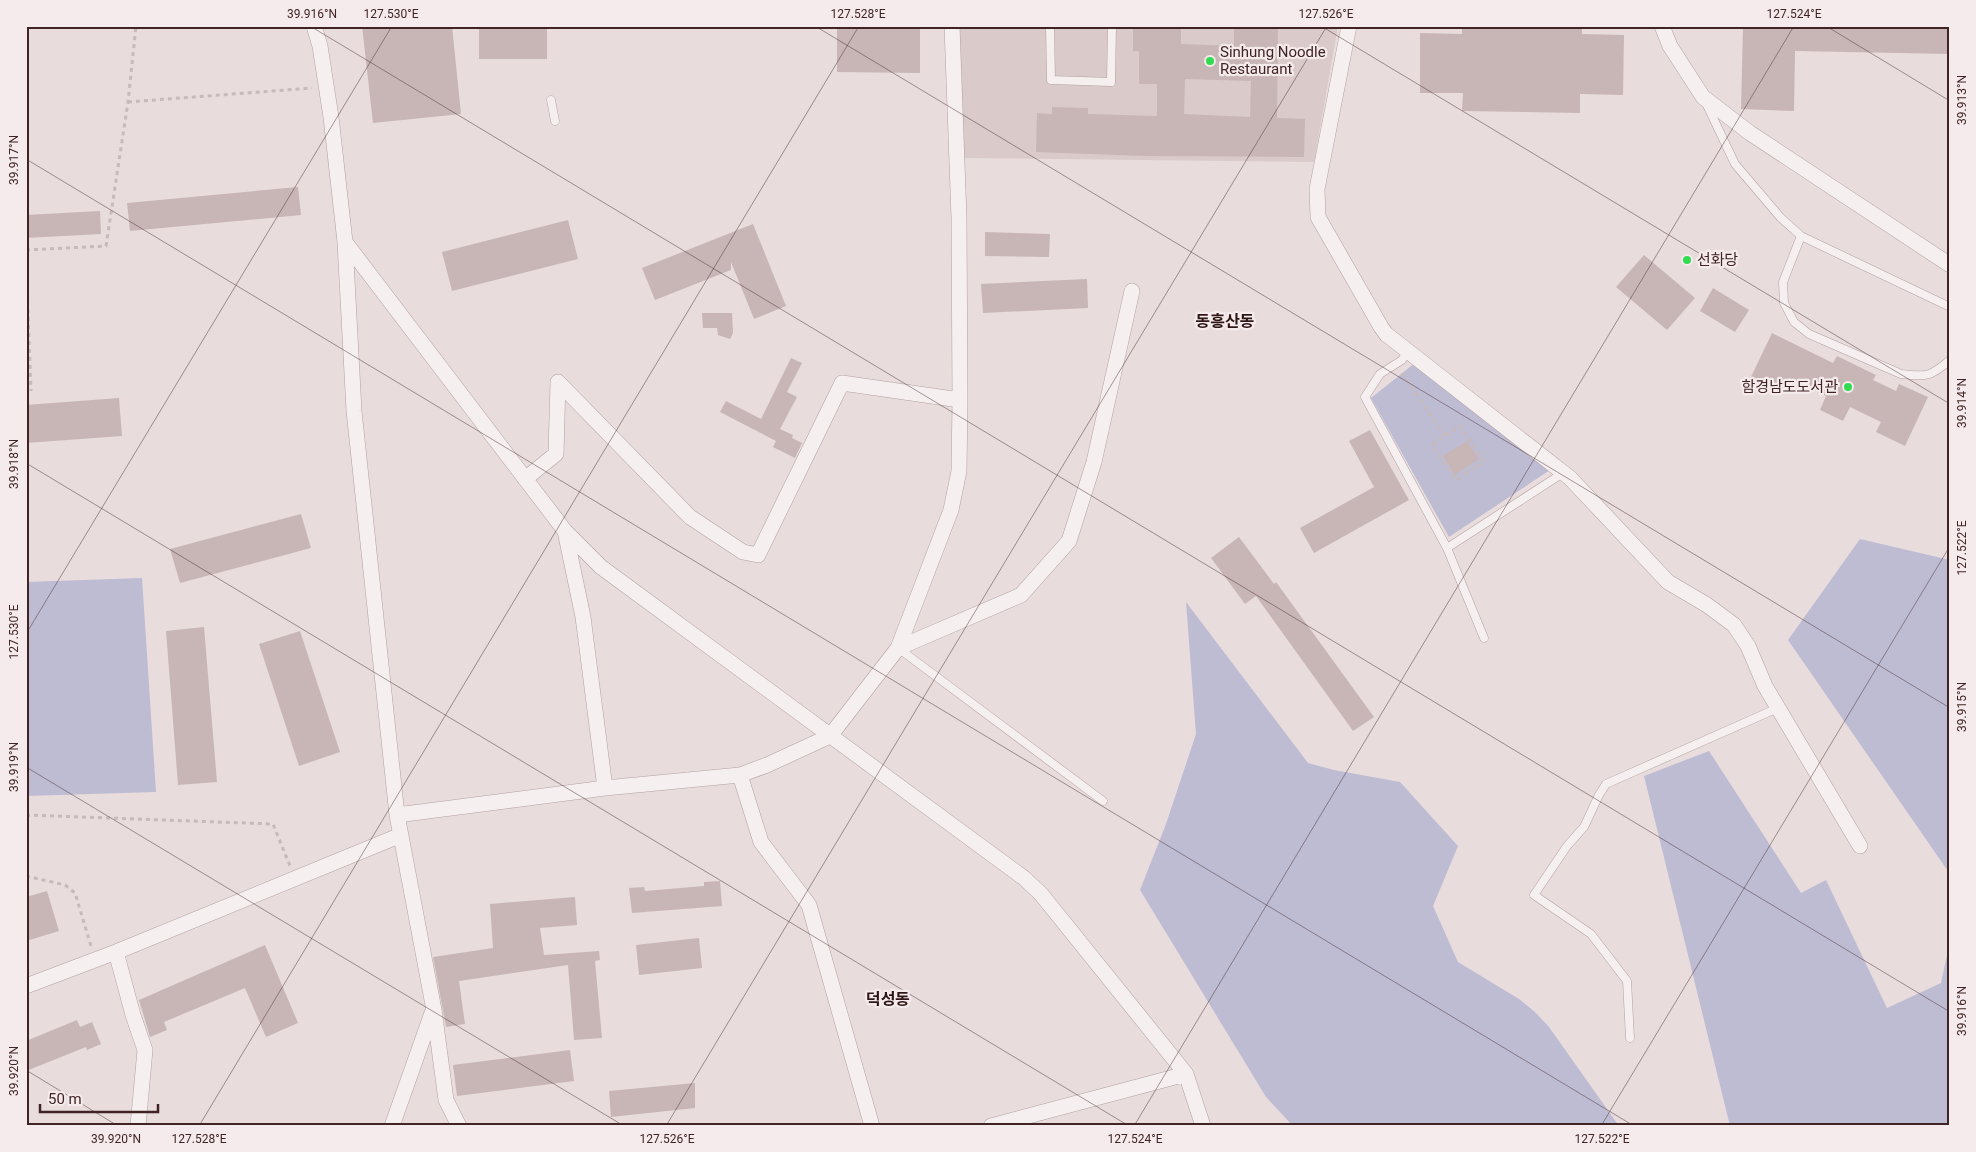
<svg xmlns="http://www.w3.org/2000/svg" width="1976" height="1152" font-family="Roboto,'Noto Sans KR',sans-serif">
<rect width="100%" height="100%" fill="#e8dcdd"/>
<!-- built -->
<path fill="#dacaca" d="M959,26H1338L1314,162L964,158Z"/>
<!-- green -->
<path fill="#bebcd3" d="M1415,363L1550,470L1449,537L1371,398Z
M1860,539L1950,560V874L1788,640Z
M142,578L156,792L26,796V582Z
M1186,602L1308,763L1334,770L1400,782L1458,846L1433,906L1458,962L1519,999L1535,1012L1549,1027L1619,1126H1293L1266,1097L1140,890L1166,824L1196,734Z
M1709,751L1801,893L1826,880L1887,1008L1941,983L1950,941V1126H1730L1644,776Z"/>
<!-- building -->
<path fill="#c8b6b6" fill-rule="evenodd" d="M362,26H452L461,114L373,123Z
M479,26H547V59H479Z
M837,26H920V73L837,72Z
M1133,26H1181V44L1234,46V26H1278L1277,118L1305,119L1304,157L1144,156L1036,152L1037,113L1052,114V107L1088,108V114L1157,116V84H1139V51H1133ZM1185,79L1251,81L1250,117L1184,114Z
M1462,26H1582V34L1624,35L1623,95L1580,94V113L1462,111L1463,93H1420V33L1462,34Z
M1743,26H1950V54L1795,51L1794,111L1741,109Z
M298,187L301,215L130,231L127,203Z
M100,211L101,234L26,238V215Z
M568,220L578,259L452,291L442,252Z
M753,224L786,306L754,319L731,262V270L655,300L642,268Z
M985,232L1050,234L1049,257L985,256Z
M1644,255L1695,298L1667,330L1616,287Z
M1087,279L1088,308L983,313L981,284Z
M1713,288L1749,310L1735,332L1700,311Z
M702,313H732L733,333L730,339L718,335L717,328H703Z
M1772,333L1833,363L1837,356L1876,375L1873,380L1896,391L1899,384L1928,397L1905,446L1876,432L1881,422L1850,407L1843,421L1820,410L1826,396L1789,378L1781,394L1750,379Z
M791,358L802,363L787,392L797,397L780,429L793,435L792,438L802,443L795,458L773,447L776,441L720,412L726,401L761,419Z
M119,398L122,436L26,443V405Z
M1370,430L1409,500L1314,553L1300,528L1374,487L1349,441Z
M1467,441L1479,459L1455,475L1443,456Z
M301,514L311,548L180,583L170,549Z
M1239,537L1274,584L1276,582L1374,717L1353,731L1256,596L1245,604L1211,558Z
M204,627L217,782L178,785L166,631Z
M300,631L340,752L299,766L259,644Z
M720,881L722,906L632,913L629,888L644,887L645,891L704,886V882Z
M47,891L59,931L26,941V897Z
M575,897L577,925L540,928L544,955L599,951L600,960L595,961L602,1038L574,1040L568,965L459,981L465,1024L446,1027L433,957L493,948L490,904Z
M699,938L702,968L639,975L636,945Z
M265,945L298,1023L266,1037L245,988L164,1022L167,1030L150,1037L139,1000Z
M77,1020L80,1027L92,1022L101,1044L87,1050L86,1047L26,1071V1041Z
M570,1050L574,1081L457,1096L453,1065Z
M695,1083V1108L611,1117L609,1091Z"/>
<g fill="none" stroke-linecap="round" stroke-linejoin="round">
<defs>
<path id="lane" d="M1050,26L1051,80L1111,82L1112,26
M551,100L555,121
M1706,103L1735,164L1780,217L1801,236L1950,307
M1801,236L1783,282L1784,303L1794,322L1809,334L1901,374C1927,377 1930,377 1950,360
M1408,351L1402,360L1380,374L1365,397L1447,548L1484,638
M1447,548L1563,473
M898,648L1103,801
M1630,1038L1627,981L1591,934L1534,895L1567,846L1584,827L1599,795L1606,784L1778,708"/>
<path id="street" d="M314,26L320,46L331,117L345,242L354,411L397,815L434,1010L446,1100L459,1126
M1349,26L1317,189L1318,217L1381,327L1386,334L1570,478L1668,582L1707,605L1734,625L1748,646L1765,686L1860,846
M1662,26L1670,46L1703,97L1750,133L1950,265
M345,242L565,531L601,567L1024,878L1041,894L1186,1074L1203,1126
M558,382L690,517L743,552L758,555L842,383L960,400
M525,479L556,454L558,382
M565,531L583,617L605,788
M898,648L1021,595L1069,541L1094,462L1132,291
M740,775L761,842L809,905L872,1126
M397,815L605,788L740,775L767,765L830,736L898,648L951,510L959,471L960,400L959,218L952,26
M116,952L133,1015L145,1050L138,1126
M26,986L116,952L401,835
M392,1126L432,1013
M991,1126L1186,1074"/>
</defs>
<!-- lane casing -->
<use href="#lane" stroke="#b2a1a2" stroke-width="9"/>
<!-- street casing -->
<use href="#street" stroke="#b2a1a2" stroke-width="16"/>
<!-- path -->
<path stroke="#c7baba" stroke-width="3" stroke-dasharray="4 4" stroke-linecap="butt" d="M128,102L312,88
M26,250L106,246L128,102L136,26
M26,261L31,391
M1402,373L1445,436L1432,445L1456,480L1484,461L1460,426L1445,436
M26,815L273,824L290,866
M26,876L65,885L75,893L91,946"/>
<!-- lane -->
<use href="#lane" stroke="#f6efef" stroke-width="8"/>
<!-- street -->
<use href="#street" stroke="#f6efef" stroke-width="15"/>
</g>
<!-- ticks -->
<path fill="none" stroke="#402425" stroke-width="1" stroke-opacity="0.45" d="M310,26L1950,1012M815,26L1950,708M1321,26L1950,404M1826,26L1950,101M26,159L1634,1126M26,463L1129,1126M26,634L392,26M26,767L624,1126M26,1070L118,1126M199,1126L859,26M666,1126L1327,26M1134,1126L1794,26M1601,1126L1950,546"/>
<!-- markers -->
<g fill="#33db52" stroke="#f5ebec" stroke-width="2">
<circle cx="1210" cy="61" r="5"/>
<circle cx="1687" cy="260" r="5"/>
<circle cx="1848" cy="387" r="5"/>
</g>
<g text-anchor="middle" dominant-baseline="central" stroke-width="4.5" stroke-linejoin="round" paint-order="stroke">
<!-- poi labels -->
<g font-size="15" fill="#402425" stroke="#f5ebec" text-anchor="start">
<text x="1220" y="52">Sinhung Noodle<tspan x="1220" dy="17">Restaurant</tspan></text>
<text x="1697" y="260">선화당</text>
<text x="1838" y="387" text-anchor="end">함경남도도서관</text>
</g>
<!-- neighbourhood labels -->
<g font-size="16" font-weight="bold" fill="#301717" stroke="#f5ebec">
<text x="1225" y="321">동흥산동</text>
<text x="888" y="999">덕성동</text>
</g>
</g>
<!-- border -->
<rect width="1976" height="1152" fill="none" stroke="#f5ebec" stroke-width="55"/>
<!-- scale -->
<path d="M40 1104v8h118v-8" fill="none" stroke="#402425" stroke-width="2.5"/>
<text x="48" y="1104" font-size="15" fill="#402425" stroke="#f5ebec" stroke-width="4" paint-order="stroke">50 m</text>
<rect x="28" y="28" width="1920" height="1096" fill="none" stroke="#402425" stroke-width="2"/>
<g font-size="12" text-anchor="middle" fill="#402425">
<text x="312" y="18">39.916°N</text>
<text x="391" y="18">127.530°E</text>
<text x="858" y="18">127.528°E</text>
<text x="1326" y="18">127.526°E</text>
<text x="1794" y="18">127.524°E</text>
<text transform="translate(1962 100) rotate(-90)" y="4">39.913°N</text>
<text transform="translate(14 160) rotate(-90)" y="4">39.917°N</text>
<text transform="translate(1962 403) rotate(-90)" y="4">39.914°N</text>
<text transform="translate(14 464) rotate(-90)" y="4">39.918°N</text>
<text transform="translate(1962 548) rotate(-90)" y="4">127.522°E</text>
<text transform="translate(14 632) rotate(-90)" y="4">127.530°E</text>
<text transform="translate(1962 707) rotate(-90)" y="4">39.915°N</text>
<text transform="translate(14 767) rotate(-90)" y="4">39.919°N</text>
<text transform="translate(1962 1011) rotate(-90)" y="4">39.916°N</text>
<text transform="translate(14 1071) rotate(-90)" y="4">39.920°N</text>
<text x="116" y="1143">39.920°N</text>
<text x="199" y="1143">127.528°E</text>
<text x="667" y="1143">127.526°E</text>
<text x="1135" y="1143">127.524°E</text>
<text x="1602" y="1143">127.522°E</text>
</g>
</svg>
